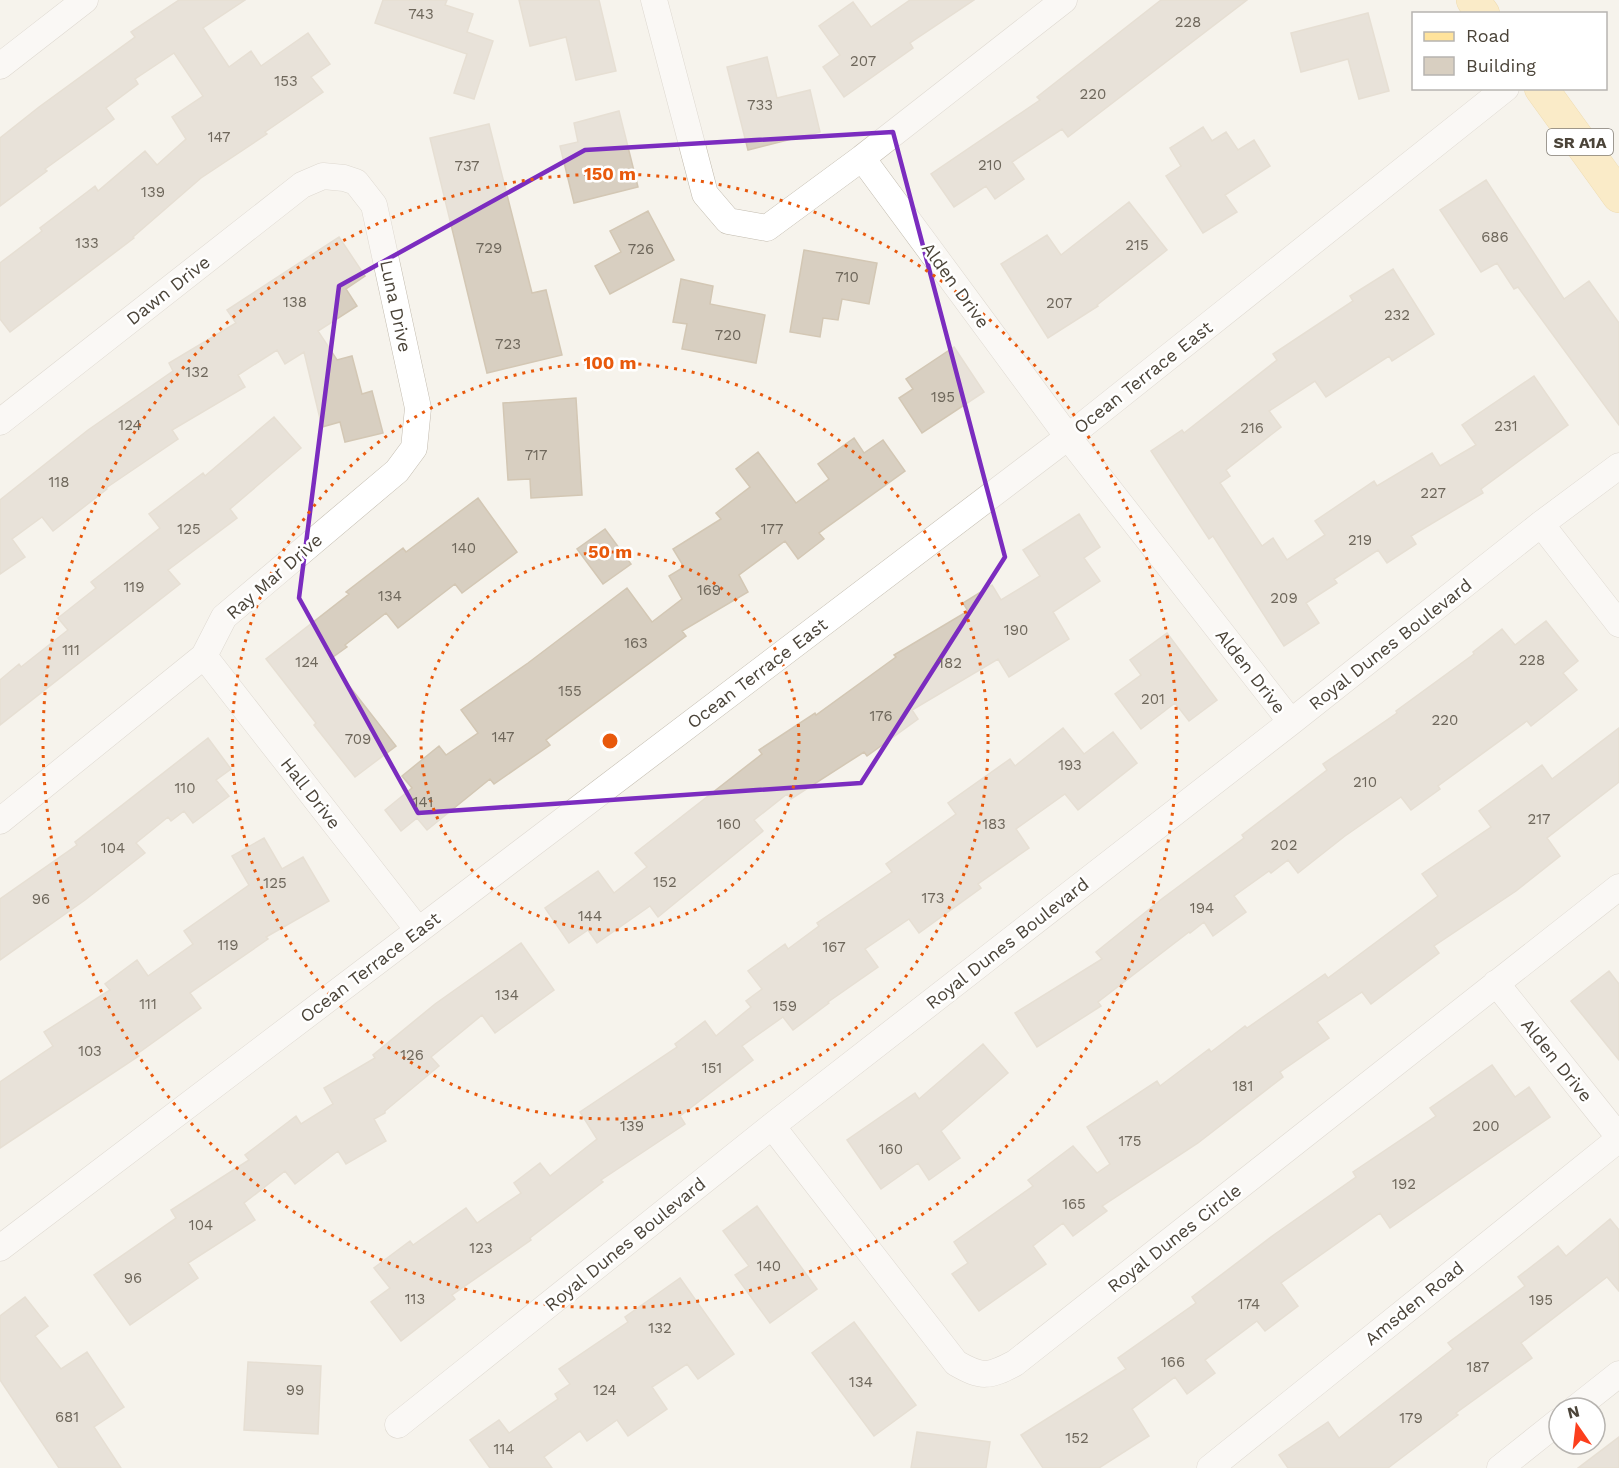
<svg xmlns="http://www.w3.org/2000/svg" width="1619" height="1468" font-family="'Work Sans',sans-serif">
<rect width="100%" height="100%" fill="#f6f3ec"/>
<!-- building -->
<path fill="#d8cfc1" stroke="#d3c7b4" stroke-width="1.5" d="M179,0H245L203,28L229,67L251,51L261,66L308,33L330,64L311,77L323,92L265,132L267,134L201,178L133,237L134,238L10,332L0,319V263L42,231L40,228L95,186L98,191L145,151L157,165L186,139L172,117L203,96L174,53L135,79L138,84L106,108L114,119L45,169L47,171L0,206V138L39,107L135,37L131,32Z
M383,0H447L445,5L473,14L467,32L493,41L474,99L454,93L467,54L375,23Z
M519,0H599L616,71L576,80L566,37L530,46Z
M910,0H974L910,43L913,48L844,97L823,67L840,55L819,26L853,2L871,27Z
M1161,0H1247L1068,137L1062,129L1012,162L1024,179L995,199L986,186L954,207L931,174L1040,100L1037,97Z
M1368,13L1389,91L1359,99L1348,59L1301,72L1291,33Z
M767,57L777,98L810,90L820,132L748,150L727,67Z
M619,111L638,187L574,203L560,146L578,142L574,123Z
M489,124L532,293L546,290L562,355L487,373L430,138Z
M1203,127L1212,141L1226,132L1238,150L1254,140L1270,166L1225,195L1237,212L1203,233L1166,176L1181,166L1170,148Z
M1486,180L1564,299L1589,281L1619,323V425L1518,287L1514,289L1497,263L1481,272L1440,210Z
M1129,202L1167,250L1097,305L1098,306L1048,338L1001,264L1047,235L1061,255Z
M648,211L674,260L610,294L595,266L621,252L610,231Z
M339,237L365,276L346,289L357,306L318,331L337,360L352,356L362,394L372,391L383,433L345,442L340,422L322,427L304,352L285,364L277,350L238,375L245,387L172,430L178,439L106,488L107,489L53,531L42,517L12,539L25,557L0,574V500L88,430L173,371L169,363L236,323L227,310Z
M804,250L877,263L869,304L842,299L838,320L823,318L820,337L790,332Z
M1393,269L1434,334L1392,361L1389,356L1326,397L1315,381L1269,411L1281,427L1226,470L1230,476L1220,483L1262,546L1273,538L1287,560L1325,535L1315,521L1374,481L1377,486L1432,453L1440,466L1476,445L1462,425L1534,376L1568,425L1481,489L1483,493L1411,536L1416,544L1387,563L1378,550L1334,579L1337,583L1306,603L1319,623L1284,646L1213,536L1209,539L1151,451L1182,430L1184,433L1277,360L1273,354L1353,301L1350,296Z
M681,279L713,286L710,304L765,315L756,363L682,349L687,324L673,322Z
M954,347L984,392L922,433L899,398L913,389L906,379Z
M576,398L582,495L531,498L530,479L508,480L503,403Z
M274,417L301,448L230,509L237,518L168,570L180,584L0,725V680L19,664L21,667L68,630L58,618L96,588L91,582L160,528L149,514L203,473L205,476Z
M854,438L864,453L883,440L905,471L819,533L824,539L798,559L785,541L739,575L748,592L682,631L686,636L546,740L550,745L494,784L490,779L427,830L417,818L401,831L385,810L412,788L402,776L439,746L446,755L478,733L461,710L528,663L627,588L652,622L682,599L669,576L684,567L673,549L721,519L716,513L750,487L736,469L758,452L796,503L829,479L818,464Z
M478,498L517,552L462,593L455,584L398,628L386,613L345,645L347,647L329,660L396,746L355,777L314,725L316,723L266,659L349,594L346,592L403,548L406,552Z
M1079,514L1100,547L1084,558L1100,581L1053,612L1069,639L1009,677L998,659L912,710L918,719L867,756L864,752L791,799L787,794L754,820L763,831L658,917L650,906L597,943L588,930L569,943L545,908L598,871L614,893L647,867L635,853L762,754L759,750L815,713L816,715L896,657L894,655L968,611L963,603L992,585L1001,600L1040,576L1023,550Z
M605,529L631,564L603,584L577,549Z
M1546,621L1578,661L1563,673L1577,690L1531,726L1527,721L1438,786L1440,789L1411,810L1401,797L1345,836L1298,873L1288,860L1271,873L1269,871L1234,896L1246,912L1213,936L1204,922L1190,933L1189,932L1098,1002L1101,1006L1037,1047L1015,1013L1102,959L1096,952L1163,898L1244,838L1242,835L1327,770L1323,764L1397,713L1396,711L1474,654L1473,652L1502,629L1515,645Z
M1167,633L1217,700L1189,721L1175,703L1141,729L1115,694L1141,675L1130,660Z
M1063,728L1084,754L1113,732L1137,763L1078,810L1065,794L1016,829L1029,848L978,884L981,888L919,933L909,919L865,949L878,967L828,1002L829,1003L793,1030L783,1017L742,1046L753,1060L680,1116L685,1124L601,1180L603,1182L530,1238L531,1240L452,1295L455,1299L401,1341L371,1302L390,1288L374,1268L410,1241L413,1245L466,1208L477,1223L521,1193L514,1183L540,1163L550,1176L597,1139L580,1112L677,1047L675,1044L705,1021L716,1036L751,1007L746,1001L762,989L748,971L785,944L788,949L819,926L817,923L892,872L886,864L956,814L948,803L1010,759L1015,766Z
M1619,728V782L1547,838L1560,856L1516,891L1434,946L1439,953L1371,1004L1362,992L1317,1022L1329,1038L1280,1072L1283,1077L1198,1143L1102,1206L1107,1211L1073,1236L1063,1223L1033,1246L1046,1264L979,1311L952,1274L968,1263L954,1242L1033,1186L1028,1180L1073,1146L1097,1173L1110,1164L1087,1127L1157,1081L1160,1086L1209,1049L1211,1052L1245,1026L1247,1028L1325,974L1328,978L1438,896L1422,874L1491,827L1479,811L1542,765L1552,779Z
M208,738L231,769L216,780L229,796L193,823L184,811L171,821L168,817L136,843L145,853L85,900L0,960V899L77,845L75,842Z
M264,838L282,869L303,857L329,901L266,937L268,939L190,993L201,1008L137,1054L139,1056L0,1148V1082L53,1046L44,1032L110,990L105,984L137,960L148,976L193,944L184,931L249,885L232,856Z
M521,943L554,990L495,1033L482,1015L431,1057L439,1066L385,1111V1113L374,1119L386,1141L346,1164L338,1151L295,1184L285,1171L244,1203L255,1220L188,1263L198,1278L130,1325L94,1275L176,1218L171,1210L249,1160L245,1155L296,1116L301,1124L333,1104L324,1088L375,1058L373,1055L435,1004Z
M1609,971L1619,984V1060L1571,1001Z
M983,1044L1008,1073L941,1131L960,1158L929,1180L918,1163L881,1189L847,1140L915,1093L919,1099Z
M1492,1065L1515,1097L1529,1087L1550,1117L1390,1228L1380,1213L1281,1283L1298,1306L1265,1331L1257,1321L1205,1360L1215,1373L1187,1394L1175,1377L1132,1409L1149,1436L1099,1468H1043L1021,1435L1126,1369L1118,1358L1196,1303L1192,1297L1275,1234L1356,1177L1353,1172L1436,1116L1430,1108Z
M757,1206L817,1289L770,1323L735,1275L749,1266L723,1231Z
M1610,1219L1619,1230V1291L1607,1277L1521,1343L1532,1358L1456,1413L1458,1415L1388,1468H1288L1279,1455L1328,1422L1339,1438L1453,1349L1448,1343L1525,1286L1518,1277L1558,1246L1566,1256Z
M680,1278L734,1354L698,1379L687,1364L652,1387L667,1409L628,1436L617,1420L587,1441L580,1431L544,1457L552,1468H490L470,1440L499,1420L509,1433L558,1399L555,1394L570,1384L559,1369L628,1322L625,1317Z
M25,1297L48,1326L35,1336L61,1369L87,1352L124,1407L94,1427L121,1468H59L0,1380V1316Z
M854,1322L916,1405L874,1436L812,1353Z
M248,1362L321,1366L318,1434L244,1430Z
M917,1432L990,1442L986,1468H911Z
M1619,1437V1468H1578Z"/>
<g fill="none" stroke-linecap="round" stroke-linejoin="round">
<defs>
<path id="street" d="M654,0L705,194L728,221L767,228L862,158L1064,0
M0,66L85,0
M862,158L1068,437L1291,722
M0,422L302,185L323,176L344,178L356,182L374,205L418,408L414,448L397,471L224,617L204,656L0,821
M1541,524L1619,624
M204,656L418,930
M1496,983L1619,1137
M772,1126L956,1363C982,1378 989,1377 1015,1363L1619,887
M0,1248L1068,437L1506,88
M1576,1408L1619,1374
M398,1425L772,1126L1291,722L1541,524L1619,466
M1210,1468L1619,1139
M1500,1468L1559,1421"/>
<path id="primary" d="M1473,0L1483,14
M1541,88L1619,196"/>
</defs>
<!-- street casing -->
<use href="#street" stroke="#c2bbae" stroke-width="27"/>
<!-- primary casing -->
<use href="#primary" stroke="#e6c16a" stroke-width="34"/>
<!-- street -->
<use href="#street" stroke="#fff" stroke-width="26"/>
<!-- primary -->
<use href="#primary" stroke="#ffe39c" stroke-width="33"/>
</g>
<!-- marked area -->
<path d="M0 0H1619V1468H0ZM893,132L1005,557L861,783L418,813L299,598L339,286L585,150Z" fill="#f6f3ec" fill-opacity=".55" fill-rule="evenodd"/>
<path fill="none" stroke="#7b2cbf" stroke-width="4.5" stroke-linejoin="round" d="M893,132L1005,557L861,783L418,813L299,598L339,286L585,150Z"/>
<!-- distance rings -->
<g fill="none" stroke="#e8590c" stroke-width="3" stroke-dasharray="3 6">
<circle cx="610" cy="741" r="189"/>
<circle cx="610" cy="741" r="378"/>
<circle cx="610" cy="741" r="567"/>
</g>
<g text-anchor="middle" dominant-baseline="central" stroke-width="5" stroke-linejoin="round" paint-order="stroke">
<!-- number labels -->
<g font-size="15" fill="#6e675b">
<text x="421" y="14">743</text>
<text x="1188" y="22">228</text>
<text x="863" y="61">207</text>
<text x="286" y="81">153</text>
<text x="1093" y="94">220</text>
<text x="760" y="105">733</text>
<text x="219" y="137">147</text>
<text x="990" y="165">210</text>
<text x="467" y="166">737</text>
<text x="153" y="192">139</text>
<text x="1495" y="237">686</text>
<text x="87" y="243">133</text>
<text x="1137" y="245">215</text>
<text x="489" y="248">729</text>
<text x="641" y="249">726</text>
<text x="847" y="277">710</text>
<text x="295" y="302">138</text>
<text x="1059" y="303">207</text>
<text x="1397" y="315">232</text>
<text x="728" y="335">720</text>
<text x="508" y="344">723</text>
<text x="197" y="372">132</text>
<text x="943" y="397">195</text>
<text x="130" y="425">124</text>
<text x="1506" y="426">231</text>
<text x="1252" y="428">216</text>
<text x="536" y="455">717</text>
<text x="59" y="482">118</text>
<text x="1433" y="493">227</text>
<text x="189" y="529">125</text>
<text x="772" y="529">177</text>
<text x="1360" y="540">219</text>
<text x="464" y="548">140</text>
<text x="134" y="587">119</text>
<text x="709" y="590">169</text>
<text x="390" y="596">134</text>
<text x="1284" y="598">209</text>
<text x="1016" y="630">190</text>
<text x="636" y="643">163</text>
<text x="71" y="650">111</text>
<text x="1532" y="660">228</text>
<text x="307" y="662">124</text>
<text x="950" y="663">182</text>
<text x="570" y="691">155</text>
<text x="1153" y="699">201</text>
<text x="881" y="716">176</text>
<text x="1445" y="720">220</text>
<text x="503" y="737">147</text>
<text x="358" y="739">709</text>
<text x="1070" y="765">193</text>
<text x="1365" y="782">210</text>
<text x="185" y="788">110</text>
<text x="423" y="802">141</text>
<text x="1539" y="819">217</text>
<text x="729" y="824">160</text>
<text x="994" y="824">183</text>
<text x="1284" y="845">202</text>
<text x="113" y="848">104</text>
<text x="665" y="882">152</text>
<text x="275" y="883">125</text>
<text x="933" y="898">173</text>
<text x="41" y="899">96</text>
<text x="1202" y="908">194</text>
<text x="590" y="916">144</text>
<text x="228" y="945">119</text>
<text x="834" y="947">167</text>
<text x="507" y="995">134</text>
<text x="148" y="1004">111</text>
<text x="785" y="1006">159</text>
<text x="90" y="1051">103</text>
<text x="412" y="1055">126</text>
<text x="712" y="1068">151</text>
<text x="1243" y="1086">181</text>
<text x="632" y="1126">139</text>
<text x="1486" y="1126">200</text>
<text x="1130" y="1141">175</text>
<text x="891" y="1149">160</text>
<text x="1404" y="1184">192</text>
<text x="1074" y="1204">165</text>
<text x="201" y="1225">104</text>
<text x="481" y="1248">123</text>
<text x="769" y="1266">140</text>
<text x="133" y="1278">96</text>
<text x="415" y="1299">113</text>
<text x="1541" y="1300">195</text>
<text x="1249" y="1304">174</text>
<text x="660" y="1328">132</text>
<text x="1173" y="1362">166</text>
<text x="1478" y="1367">187</text>
<text x="861" y="1382">134</text>
<text x="295" y="1390">99</text>
<text x="605" y="1390">124</text>
<text x="67" y="1417">681</text>
<text x="1411" y="1418">179</text>
<text x="1077" y="1438">152</text>
<text x="504" y="1449">114</text>
</g>
<!-- shield labels -->
<rect fill="#fff" stroke="#817c74" stroke-width="1.5" x="1547" y="129" width="66" height="26" rx="4.5"/>
<g font-size="16" font-weight="bold" fill="#4b4439">
<text x="1580" y="142">SR A1A</text>
</g>
<!-- street labels -->
<g font-size="18" fill="#4b4439" stroke="#fff">
<text transform="translate(956 285) rotate(54)">Alden Drive</text>
<text transform="translate(168 290) rotate(-38)">Dawn Drive</text>
<text transform="translate(396 306) rotate(78)">Luna Drive</text>
<text transform="translate(1143 377) rotate(-38)">Ocean Terrace East</text>
<text transform="translate(274 576) rotate(-41)">Ray Mar Drive</text>
<text transform="translate(1390 644) rotate(-38)">Royal Dunes Boulevard</text>
<text transform="translate(1251 671) rotate(52)">Alden Drive</text>
<text transform="translate(757 673) rotate(-37)">Ocean Terrace East</text>
<text transform="translate(311 793) rotate(52)">Hall Drive</text>
<text transform="translate(1007 943) rotate(-38)">Royal Dunes Boulevard</text>
<text transform="translate(370 967) rotate(-37)">Ocean Terrace East</text>
<text transform="translate(1557 1060) rotate(51)">Alden Drive</text>
<text transform="translate(1174 1238) rotate(-38)">Royal Dunes Circle</text>
<text transform="translate(625 1244) rotate(-39)">Royal Dunes Boulevard</text>
<text transform="translate(1414 1303) rotate(-39)">Amsden Road</text>
</g>
</g>
<circle cx="610" cy="741" r="9" fill="#e8590c" stroke="#fff" stroke-width="3"/>
<g font-size="18" text-anchor="middle" font-weight="bold" fill="#e8590c" stroke="#fff" stroke-width="5" stroke-linejoin="round" paint-order="stroke">
<text x="610" y="180">150 m</text>
<text x="610" y="369">100 m</text>
<text x="610" y="558">50 m</text>
</g>
<!-- legend -->
<rect x="1412" y="12" width="195" height="78" fill="#ffffff" stroke="#b7b4b0" stroke-width="1.5"/>
<rect x="1424" y="32" width="30" height="9" fill="#ffe39c" stroke="#b7b4b0" stroke-width="1.5"/>
<text x="1466" y="42" font-size="18" fill="#4b4439">Road</text>
<rect x="1424" y="57" width="30" height="18" fill="#d8cfc1" stroke="#b7b4b0" stroke-width="1.5"/>
<text x="1466" y="72" font-size="18" fill="#4b4439">Building</text>
<!-- north arrow -->
<g transform="translate(1577 1426) rotate(346)"><circle r="28" fill="#ffffff" stroke="#b7b4b0" stroke-width="1.5"/>
<path d="M0-4.5L10 22L0 15L-10 22Z" fill="#fc3f1d"/>
<text y="-9" font-size="16" font-weight="bold" text-anchor="middle" fill="#4b4439">N</text>
</g>
</svg>
